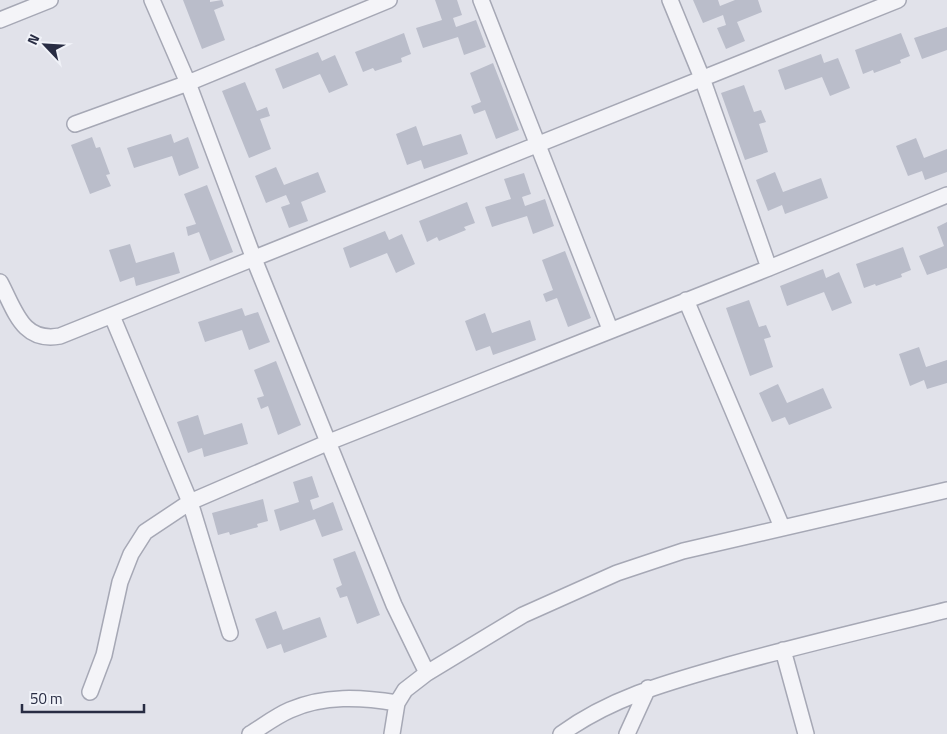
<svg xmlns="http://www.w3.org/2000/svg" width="947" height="734" font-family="'Titillium Web',sans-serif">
<rect width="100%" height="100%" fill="#e1e2ea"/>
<!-- building -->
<path fill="#babdca" d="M183,0H210V2L222,0L224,6L214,10L225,40L202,49Z
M435,0H457L462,15L453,18L456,27L476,20L486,47L464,55L458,37L423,48L416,28L442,20Z
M693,0H718L720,6L735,0H758L762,12L737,22L745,41L726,49L717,28L726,25L723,15L703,23Z
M947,27V50L922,59L914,38Z
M404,33L411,54L401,58L402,62L375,71L373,68L363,72L355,52Z
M901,33L910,56L900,60L901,63L874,73L873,70L863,74L855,50Z
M318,52L322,61L335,55L348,85L329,93L320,74L283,89L275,69Z
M821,54L824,63L838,58L850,88L830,96L822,77L785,90L778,70Z
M493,63L519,130L496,139L485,110L474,114L471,106L481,102L470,73Z
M245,82L257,111L267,107L270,116L260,119L271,149L249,158L222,91Z
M744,85L754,112L761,110L766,122L759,124L768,152L745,160L721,93Z
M416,126L423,146L461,134L468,154L424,169L421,160L407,165L396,134Z
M171,134L174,143L188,137L199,168L179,176L172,156L134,168L127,148Z
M92,137L96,148L100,147L110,174L106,175L111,186L90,194L71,145Z
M916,138L924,158L947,149V172L925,180L922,171L908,176L896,146Z
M276,167L284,185L318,172L326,192L301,202L308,221L289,228L281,207L290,204L286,195L266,203L255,176Z
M775,172L783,192L821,178L828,198L785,214L782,205L768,211L756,180Z
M524,173L531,194L522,197L525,206L545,199L554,226L533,234L527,216L492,227L485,207L511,199L504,179Z
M207,185L233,252L210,261L199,232L188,236L186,227L196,224L184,194Z
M467,202L475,223L464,227L466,230L439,241L437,237L427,242L419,221Z
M947,222V268L927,275L919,256L944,246L937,227Z
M385,231L389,240L402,234L415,264L396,273L387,253L350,268L343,248Z
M130,244L136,263L174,252L180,273L136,286L134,277L120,282L109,250Z
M903,247L911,270L901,274L902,277L876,286L875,284L864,288L856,264Z
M565,251L591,318L568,327L557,298L546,302L543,294L553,290L542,260Z
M823,269L826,278L839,272L852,303L832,311L824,292L787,306L780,286Z
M749,300L759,327L766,325L771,337L764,339L773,367L750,376L726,308Z
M242,308L245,316L258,312L270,342L249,350L242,330L205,342L198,322Z
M485,313L492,333L530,320L536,340L493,355L490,346L476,351L465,321Z
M919,347L926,367L947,360V383L927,389L924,380L910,386L899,354Z
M276,361L301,425L278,435L268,406L261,409L257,398L264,396L254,370Z
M778,384L787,403L823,388L832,408L789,425L785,417L772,422L759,393Z
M198,415L204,435L242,423L248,444L204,457L202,448L188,453L177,422Z
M312,476L319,497L310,500L313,510L333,502L343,530L322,537L315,519L280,531L274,510L299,502L293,482Z
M263,499L268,521L257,524L258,527L230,535L229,532L218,535L212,513Z
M355,551L380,615L357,624L347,596L340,598L336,588L342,585L333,559Z
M276,611L283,630L320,617L327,637L284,653L281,644L267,649L255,619Z"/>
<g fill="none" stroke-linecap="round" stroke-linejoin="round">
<defs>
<path id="street" d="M152,0L188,83L254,259L394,605L427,673
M481,0L610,329
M670,0L702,78L769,268
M0,20L50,0
M75,124L188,83L389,0
M0,282C15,310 22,343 60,336L898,0
M686,300L782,527
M112,316L190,502L230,633
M783,650L806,734
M90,692L104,655L120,582L131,554L145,532L190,502L329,442L769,268L947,195
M250,734C263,726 276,716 290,710C324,695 361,697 397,703
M392,734L397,703L405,690L427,673L523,615L617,573L683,551L947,490
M561,734C612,697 669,682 729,665C801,645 874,628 947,610
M627,734L648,688"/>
</defs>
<!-- street casing -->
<use href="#street" stroke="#a6a8b5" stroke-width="18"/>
<!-- street -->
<use href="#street" stroke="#f4f4f8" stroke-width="15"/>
</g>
<!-- north arrow -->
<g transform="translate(45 45) rotate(295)" stroke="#f0f2f8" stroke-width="4" paint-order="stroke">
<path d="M0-4L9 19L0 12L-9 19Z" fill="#282c43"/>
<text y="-8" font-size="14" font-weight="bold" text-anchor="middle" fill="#282c43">N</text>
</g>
<!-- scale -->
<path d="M22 704v8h122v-8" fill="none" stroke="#282c43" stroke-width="2.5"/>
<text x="30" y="704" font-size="15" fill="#282c43" stroke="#f0f2f8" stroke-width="4" paint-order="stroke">50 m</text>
</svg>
